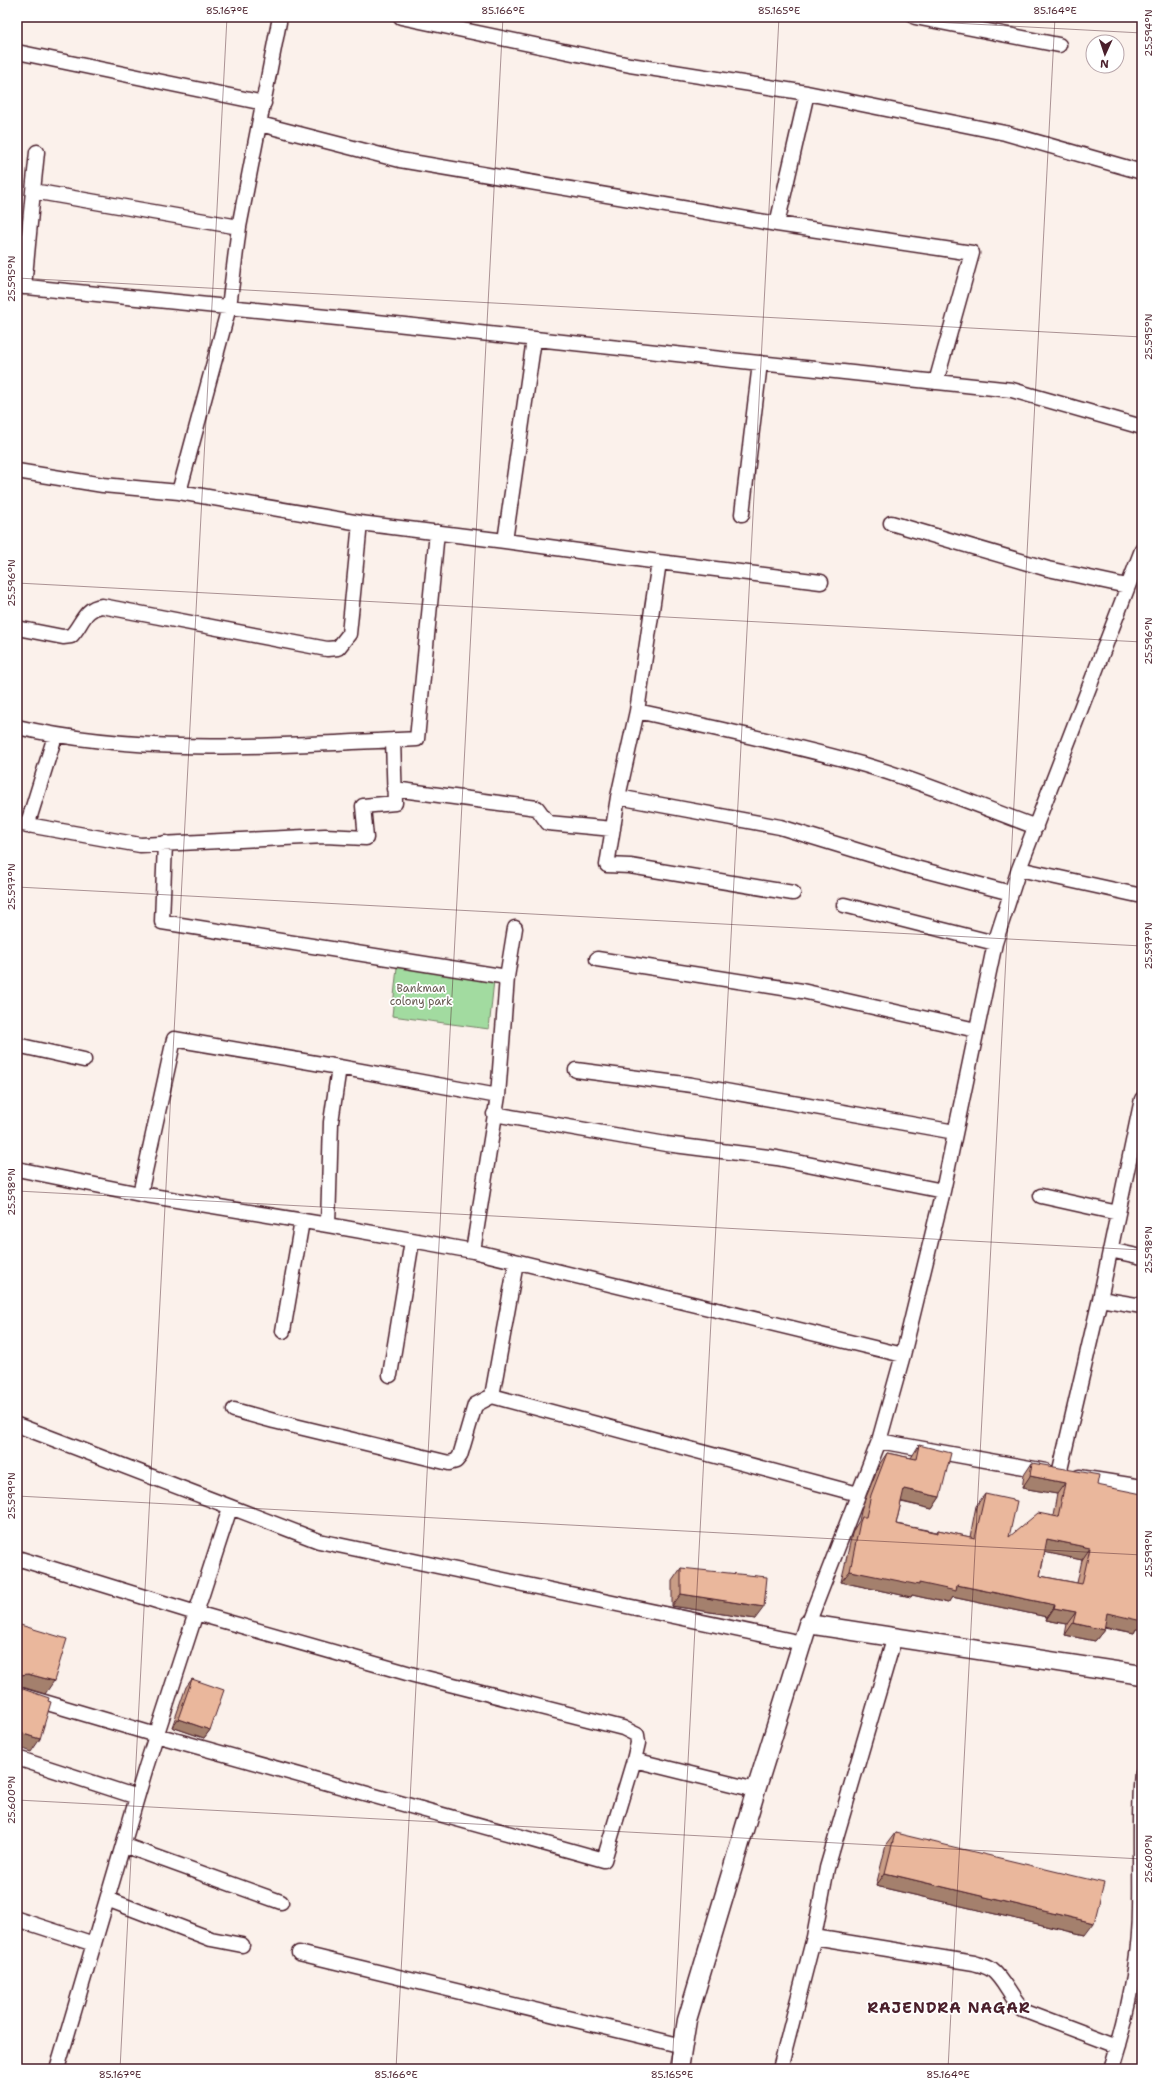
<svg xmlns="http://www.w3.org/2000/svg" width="1159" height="2086" font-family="'Shantell Sans',sans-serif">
<rect width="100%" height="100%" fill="#fbf1eb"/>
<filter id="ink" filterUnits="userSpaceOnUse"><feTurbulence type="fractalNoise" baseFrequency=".025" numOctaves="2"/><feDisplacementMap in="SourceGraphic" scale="8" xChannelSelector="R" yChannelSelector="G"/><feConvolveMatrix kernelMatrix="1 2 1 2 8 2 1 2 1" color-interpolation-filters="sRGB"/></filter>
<g filter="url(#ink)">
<!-- green -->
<path fill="#a2dba0" stroke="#767d66" d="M397,967L494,980L489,1029L392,1016Z"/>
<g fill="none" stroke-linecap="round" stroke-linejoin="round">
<defs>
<path id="minor" d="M401,17L630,65L807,93L1005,133L1142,172
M915,17L1059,45
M17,52L264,103
M260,124L400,160L777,224L972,253L936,382
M33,191L37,152
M777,224L807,93
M17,286L377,322L1012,390L1142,427
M24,287L33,191L239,227
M534,339L505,541L659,562L637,711L618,797L607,865L630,866L793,893
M17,471L103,485L179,492L360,523L505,541
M179,492L229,307L239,227L280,17
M742,514L760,363
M891,523L1048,569L1127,586
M659,562L821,582
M17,628L63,637L71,636C82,625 84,608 102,606L327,649L338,648L349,634L360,523
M637,711C714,728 790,744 865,765C923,782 979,806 1036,827
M17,727C146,757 286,745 417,739L437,532
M394,789L537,808L548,823L613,829
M618,797L780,827L908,866L1011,893
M17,823L140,845L325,836L366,838L363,806L395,803L393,740
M27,826L55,736
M165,843L162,922L507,977
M1019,869L1142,896
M844,905L995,943
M515,928L507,977L498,1096L473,1251L903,1355
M597,959L802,991L976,1030
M17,1045L84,1060
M576,1070L692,1085L955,1132
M494,1114L666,1144L777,1158L943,1191
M17,1169L140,1194L328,1225L473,1251
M140,1194L174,1039L339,1067L498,1096
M1041,1196L1118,1213
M328,1225L331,1122L339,1067
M1110,1250L1142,1257
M516,1263L492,1396L858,1494
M1100,1299L1142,1306
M283,1331L302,1221
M390,1375L412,1241
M234,1410L274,1421L449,1463L456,1461L460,1456L475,1405L492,1396
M17,1425L319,1541L802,1643
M879,1441L1046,1471
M1059,1474L1100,1299L1142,1099
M1079,1477L1142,1487
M17,1558L196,1613L414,1675L623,1728L637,1735L638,1743L634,1760
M808,1624L879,1441L903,1355L943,1191L995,943L1019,869L1142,550
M17,1694L156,1735L604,1860L634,1760L756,1790
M17,1758L137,1797
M123,1845L281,1902
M107,1899L211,1939L242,1945
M17,1919L94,1944
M814,1937L974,1963C980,1965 987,1966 992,1970C1004,1979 1011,1999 1023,2010L1118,2046
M299,1953L683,2046
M57,2069L146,1767L230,1508
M780,2069L814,1937L827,1868L895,1636
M1111,2069C1127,2018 1140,1962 1140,1908C1141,1863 1138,1817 1142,1772"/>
<path id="tertiary" d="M679,2069L687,2020L756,1790L808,1624L1142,1675"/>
</defs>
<!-- minor casing -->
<use href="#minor" stroke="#4a1f2b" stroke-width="17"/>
<!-- tertiary casing -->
<use href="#tertiary" stroke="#4a1f2b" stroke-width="21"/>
<!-- minor -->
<use href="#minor" stroke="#fff" stroke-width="14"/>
<!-- tertiary -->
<use href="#tertiary" stroke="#fff" stroke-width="18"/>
</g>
<!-- wall -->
<path fill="#c99d86" stroke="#4a1f2b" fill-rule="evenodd" d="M919,1445L940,1497L932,1509L901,1502L896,1524L937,1532L938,1530L970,1537L976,1506L985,1494L1009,1537L1053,1516L1057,1494L1022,1488L1024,1475L1032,1463L1097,1485L1136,1629L1134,1633L1104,1627V1630L1095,1641L1065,1635L1067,1624L1046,1620L1047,1617L952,1597L948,1603L912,1595L911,1597L841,1582L852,1534L854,1529L859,1521L862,1507L879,1465L887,1453L911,1458ZM1045,1552L1082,1560L1077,1583L1040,1576Z
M681,1568L755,1619L672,1606V1581Z
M192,1679L210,1730L204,1738L172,1727L186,1687Z
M895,1833L1085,1935L876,1886L886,1845Z"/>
<!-- shaded-wall -->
<path fill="#a4806d" stroke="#4a1f2b" d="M1030,1476L1065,1483L1057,1494L1022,1488Z
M904,1489L940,1497L932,1509L895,1500Z
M1047,1539L1090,1548L1082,1560L1039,1551Z
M850,1571L919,1583L957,1585L1055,1605L1047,1617L952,1597L948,1603L912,1595L911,1597L841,1582Z
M681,1594L764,1607L755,1619L672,1606Z
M1054,1608L1076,1612L1067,1624L1046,1620Z
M1107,1613L1142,1618V1630L1136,1629L1134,1633L1099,1625Z
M1073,1623L1104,1630L1095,1641L1065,1635Z
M28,1674L54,1681L45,1694L19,1686L17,1680L20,1675Z
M178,1719L210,1730L204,1738L172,1727Z
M17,1732L40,1739L31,1752L17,1747Z
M885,1873L1094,1923L1085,1935L876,1886Z"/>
<!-- building -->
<path fill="#eab79c" stroke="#4a1f2b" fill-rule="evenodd" d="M919,1445L951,1453L940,1497L904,1489L896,1524L938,1533V1530L975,1538L985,1494L1017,1501L1009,1537L1038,1513L1058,1517L1065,1483L1030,1476L1032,1463L1099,1475L1097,1485L1142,1494V1621L1107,1613L1104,1630L1073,1623L1076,1612L1054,1608L1055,1605L957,1585L956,1591L919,1583V1585L850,1571L860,1522L862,1517H866L871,1495L887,1453L916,1459ZM1047,1539L1090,1548L1082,1584L1040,1576Z
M681,1568L767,1577L764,1607L681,1594Z
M17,1624L67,1639L54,1681L28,1674L20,1675L17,1680L20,1688L49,1698L48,1701L51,1702L40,1739L17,1732Z
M192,1679L224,1690L210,1730L178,1719Z
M895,1833L1104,1883L1094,1923L885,1873Z"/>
</g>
<!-- ticks -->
<path fill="none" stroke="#4a1f2b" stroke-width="1" stroke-opacity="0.45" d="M839,17L1142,33M17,278L1142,337M17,583L1142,642M17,887L1142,946M17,1191L1142,1250M17,1496L1142,1555M17,1800L1142,1859M120,2069L227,17M396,2069L503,17M672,2069L779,17M948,2069L1055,17"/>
<g text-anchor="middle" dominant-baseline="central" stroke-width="3.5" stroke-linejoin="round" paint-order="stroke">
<!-- park labels -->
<g font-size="11" fill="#64574e" stroke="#fff">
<text x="421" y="988">Bankman<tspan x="421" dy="13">colony park</tspan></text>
</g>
<!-- district labels -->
<g font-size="15" font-weight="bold" letter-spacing="1" fill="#4a1f2b" stroke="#fff">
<text x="949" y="2008">RAJENDRA NAGAR</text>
</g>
</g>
<!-- margin -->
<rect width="1159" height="2086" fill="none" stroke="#fff" stroke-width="44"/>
<!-- north arrow -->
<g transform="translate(1105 54) rotate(183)"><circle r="19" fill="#ffffff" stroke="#b7a5aa"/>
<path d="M0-3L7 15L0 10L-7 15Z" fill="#4a1f2b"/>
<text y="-6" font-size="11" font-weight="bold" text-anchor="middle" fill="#4a1f2b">N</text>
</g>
<rect x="22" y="22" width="1115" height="2042" fill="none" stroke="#4a1f2b" stroke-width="1.5"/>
<g font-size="10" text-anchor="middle" fill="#4a1f2b">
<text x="227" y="14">85.167°E</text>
<text x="503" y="14">85.166°E</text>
<text x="779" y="14">85.165°E</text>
<text x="1055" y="14">85.164°E</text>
<text transform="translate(1148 33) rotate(-90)" y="4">25.594°N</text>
<text transform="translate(11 279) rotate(-90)" y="4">25.595°N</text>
<text transform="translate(1148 337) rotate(-90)" y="4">25.595°N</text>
<text transform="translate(11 583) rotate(-90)" y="4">25.596°N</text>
<text transform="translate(1148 641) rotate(-90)" y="4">25.596°N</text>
<text transform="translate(11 887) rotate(-90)" y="4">25.597°N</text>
<text transform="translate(1148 946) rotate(-90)" y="4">25.597°N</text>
<text transform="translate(11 1192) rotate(-90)" y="4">25.598°N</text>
<text transform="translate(1148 1250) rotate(-90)" y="4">25.598°N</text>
<text transform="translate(11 1496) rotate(-90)" y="4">25.599°N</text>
<text transform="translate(1148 1554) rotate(-90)" y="4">25.599°N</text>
<text transform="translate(11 1800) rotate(-90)" y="4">25.600°N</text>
<text transform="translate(1148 1859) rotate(-90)" y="4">25.600°N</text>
<text x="120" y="2078">85.167°E</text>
<text x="396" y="2078">85.166°E</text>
<text x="672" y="2078">85.165°E</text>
<text x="948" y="2078">85.164°E</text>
</g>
</svg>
